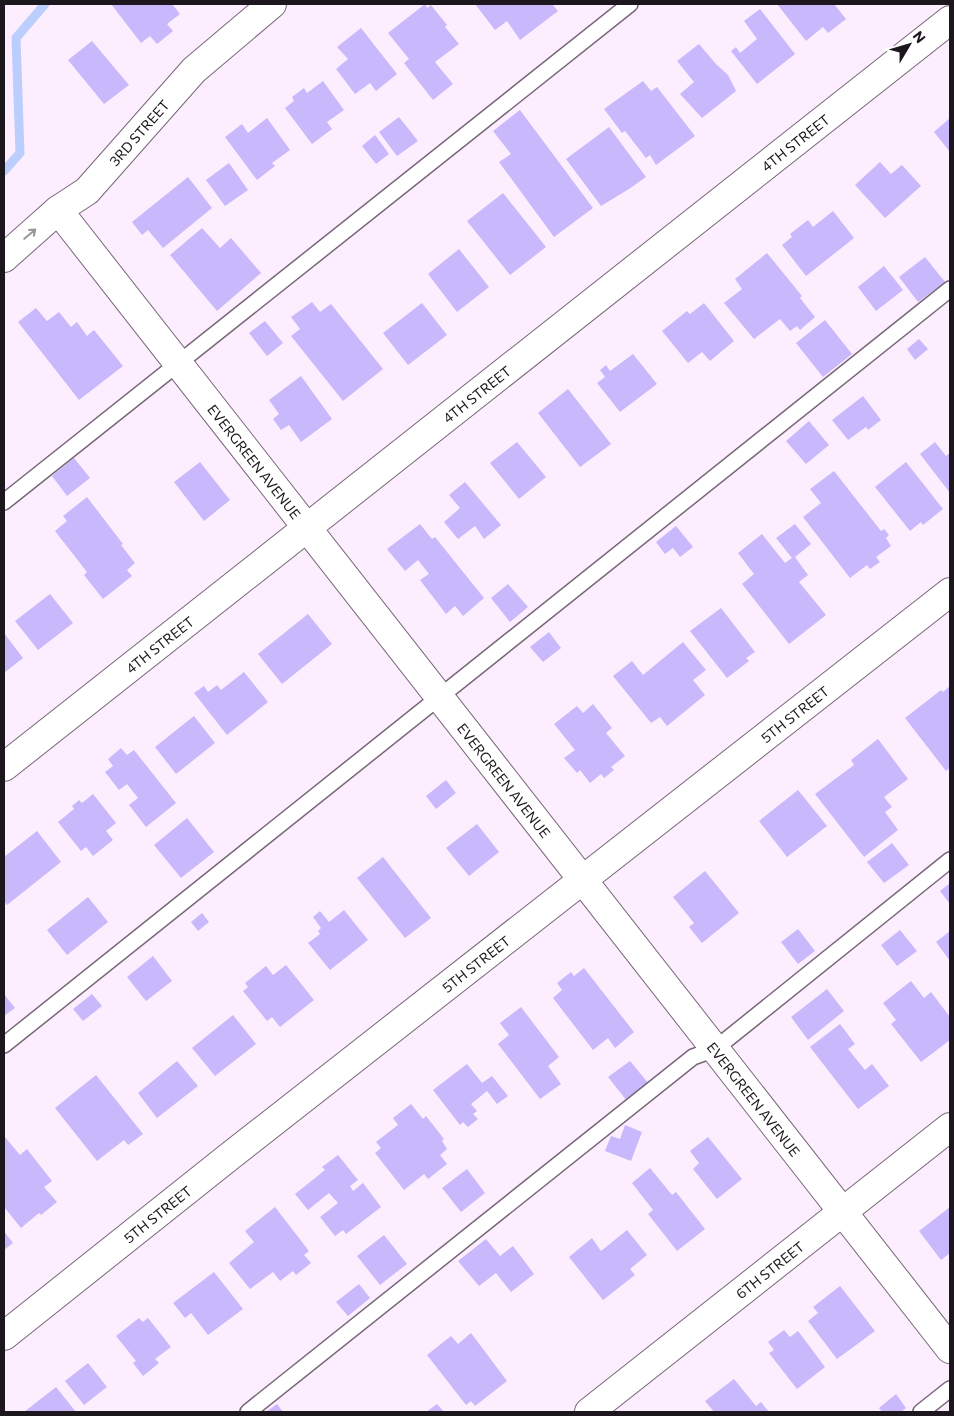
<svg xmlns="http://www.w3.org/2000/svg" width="954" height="1416" font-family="Commissioner,sans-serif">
<rect width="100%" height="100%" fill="#fdeeff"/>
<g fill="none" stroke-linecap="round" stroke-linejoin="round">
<!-- stream -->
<path stroke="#bbcefe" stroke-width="9" d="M4,171L20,153L16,38L45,4"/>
</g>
<!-- building -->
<path fill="#c9b8fb" d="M111,4H172L180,14L167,24L173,31L157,44L150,36L141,43Z
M425,4L427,8L431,5L447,25L445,27L459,44L435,62L453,84L433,100L404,63L409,59L388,33Z
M475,4H552L558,11L520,40L507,21L495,30Z
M777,4H834L846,19L828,33L823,27L806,41Z
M760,9L795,54L757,84L731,51L736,47L740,53L757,39L744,21Z
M361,28L397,74L376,91L370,83L355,94L336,69L348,59L337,47Z
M92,41L129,85L104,104L68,60Z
M699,44L716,64L728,75L736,91L702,118L680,94L694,82L677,61Z
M323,81L344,110L327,122L332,129L312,144L285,108L294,101L292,97L304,88L307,93Z
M643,81L651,91L657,87L695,136L656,165L650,155L646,158L625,131L622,133L604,109Z
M520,110L593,208L554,237L499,162L511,154L493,131Z
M399,117L418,141L397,156L379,132Z
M267,118L290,150L272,163L275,166L257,180L225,137L242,124L248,133Z
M950,118V152L934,132Z
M609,127L646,177L629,189L601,206L566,159Z
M375,135L389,154L376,164L362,146Z
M880,162L891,174L902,165L921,186L885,218L855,185Z
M229,163L248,190L225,206L206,180Z
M188,177L212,208L163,248L148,230L142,235L132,222Z
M503,193L546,247L510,275L467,221Z
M833,211L854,238L806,276L782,245L792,237L790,234L808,220L813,227Z
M202,228L220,248L231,238L261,273L217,311L170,255Z
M459,249L489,287L457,312L428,274Z
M767,253L802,296L800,298L815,317L800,330L797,326L790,331L780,319L754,339L724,303L742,289L735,279Z
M925,257L945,282L918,302L899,277Z
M884,266L903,290L876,311L858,287Z
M312,302L320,312L331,304L383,369L343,401L291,336L300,329L291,317Z
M422,303L447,335L408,365L383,333Z
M704,303L734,341L710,361L702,352L688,363L662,331L687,311L690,314Z
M36,308L47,321L59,312L71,327L77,322L87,336L94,330L123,366L79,400L18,322Z
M825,320L852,354L823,377L796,343Z
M265,321L283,343L267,356L249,333Z
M919,339L928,349L915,360L907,349Z
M633,354L657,384L620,412L597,383L605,377L600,370L606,365L610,371Z
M301,376L332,419L301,442L289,425L281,430L273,419L279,414L269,400Z
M568,389L611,444L580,467L538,413Z
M863,396L881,420L868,430L866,427L848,440L832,420Z
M809,421L829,445L806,464L786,441Z
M517,442L546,477L519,499L490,463Z
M935,442L946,456L950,453V493L920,454Z
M74,458L90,478L67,496L52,476Z
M200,462L230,500L204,521L174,482Z
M906,462L943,509L923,525L921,522L910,531L875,487Z
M834,471L881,531L884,529L889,535L886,538L891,546L876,557L880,562L870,569L867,565L850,578L803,517L821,503L810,489Z
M465,482L501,525L484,539L475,526L458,539L444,522L460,508L449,495Z
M87,497L123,544L121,545L135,563L127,570L132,576L103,599L84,575L87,572L55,531L67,521L63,516Z
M420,524L432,539L435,537L484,598L463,616L455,606L446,614L420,580L429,574L418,560L405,571L387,549Z
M795,524L811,544L795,557L808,575L799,582L826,615L789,644L742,584L754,574L738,553L762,534L785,563L792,558L776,538Z
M676,526L693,547L680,557L673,548L665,554L656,542Z
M508,584L528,607L510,622L491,598Z
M50,594L73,623L38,650L15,621Z
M721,608L755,652L746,658L749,661L727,678L690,631Z
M308,614L332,644L282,684L258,654Z
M549,632L561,648L543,662L530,647Z
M4,633L23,658L4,673Z
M683,642L706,670L693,680L705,695L667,726L660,717L651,723L613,676L632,661L643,675Z
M244,672L268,702L227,735L194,693L204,686L208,692L217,685L221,690Z
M950,686V768L946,771L905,718L941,690L943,692Z
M593,704L612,728L606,733L625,756L611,767L614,770L604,778L601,774L590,783L580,770L577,773L564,758L575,750L554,724L577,706L583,713Z
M194,716L215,743L176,774L155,747Z
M878,739L908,779L884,797L892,807L885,812L898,830L864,857L815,794L854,765L851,760Z
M121,748L127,755L134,750L176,803L146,827L129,805L138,798L127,784L119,790L105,772L113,766L108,759Z
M446,780L456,793L436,809L426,796Z
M798,790L827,826L787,857L759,821Z
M93,794L116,823L106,831L113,840L93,856L86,847L81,851L58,822L74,809L72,806L79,800L82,803Z
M187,818L214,852L181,878L154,845Z
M477,824L499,852L469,876L446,848Z
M37,831L61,862L7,905L4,901V857Z
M892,843L909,865L884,883L867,862Z
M383,857L431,918L405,938L357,878Z
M705,871L739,913L702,943L689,927L694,923L673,897Z
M950,883V904L940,891Z
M88,897L108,922L67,955L47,930Z
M344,910L368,940L330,970L308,943L320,934L318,931L321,928L313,917L320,911L329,922Z
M202,913L209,922L198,931L191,922Z
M798,929L815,951L798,964L781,942Z
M900,930L917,951L897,966L881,945Z
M950,931V961L936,942Z
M153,956L172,981L146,1001L127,977Z
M286,965L314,1000L280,1027L272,1017L267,1021L243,991L248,987L245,983L266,966L273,975Z
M584,968L634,1032L615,1048L608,1038L593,1050L553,998L562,990L557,983L571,972L574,976Z
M911,981L924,998L931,992L950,1017V1040L921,1062L891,1024L896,1020L883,1003Z
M827,989L844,1011L808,1040L791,1017Z
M4,994L15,1008L4,1016Z
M92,994L102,1006L83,1021L73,1009Z
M521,1007L559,1057L548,1066L561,1084L540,1099L498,1044L509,1035L500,1023Z
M233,1015L256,1044L215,1076L192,1048Z
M840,1024L855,1044L848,1049L865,1070L872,1064L889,1086L858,1109L810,1047Z
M177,1061L198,1086L157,1118L138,1093Z
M630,1061L649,1084L627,1101L608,1077Z
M467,1064L482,1083L492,1076L508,1096L497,1104L487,1091L471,1104L477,1111L473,1114L478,1119L468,1127L463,1122L460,1125L433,1090Z
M96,1075L143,1134L128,1145L124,1140L97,1161L55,1108Z
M411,1104L423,1119L426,1116L444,1139L442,1141L447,1149L440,1155L447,1164L428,1179L424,1174L404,1190L375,1153L381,1148L376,1142L398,1125L393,1118Z
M625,1125L642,1132L631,1161L605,1151L611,1136L620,1139Z
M5,1137L20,1155L27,1149L52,1181L44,1187L57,1202L41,1215L39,1213L21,1228L4,1207V1138Z
M708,1137L742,1179L717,1199L693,1169L699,1163L690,1151Z
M338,1155L358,1180L350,1186L353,1191L363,1183L381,1207L346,1234L343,1230L335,1236L320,1217L338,1203L329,1193L308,1210L295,1194L325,1170L322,1167Z
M650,1168L672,1195L676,1192L705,1229L677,1251L648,1214L653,1210L632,1183Z
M467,1169L485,1193L461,1212L442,1188Z
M275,1207L309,1251L304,1255L311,1263L296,1275L293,1271L280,1281L273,1272L250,1289L229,1263L254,1242L245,1231Z
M950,1207V1253L941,1260L919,1231Z
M627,1230L647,1255L630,1269L635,1275L603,1300L569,1257L592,1238L601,1251Z
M4,1231L13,1243L4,1250Z
M384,1235L407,1264L380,1285L357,1256Z
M486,1239L500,1256L513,1246L534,1274L511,1292L496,1273L479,1286L458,1261Z
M214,1272L243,1309L208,1335L191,1313L185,1318L173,1303Z
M359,1284L370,1298L348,1316L336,1302Z
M840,1286L875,1331L837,1359L808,1321L818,1313L813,1307Z
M139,1318L143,1322L148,1318L171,1347L155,1359L159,1363L143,1376L133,1363L136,1361L116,1336Z
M784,1330L790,1337L798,1331L825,1367L797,1389L769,1353L774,1350L768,1342Z
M471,1333L507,1381L475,1406L471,1401L466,1405L427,1355L451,1336L458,1344Z
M88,1363L107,1387L84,1405L65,1381Z
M734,1379L756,1406L761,1402L769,1412H714L705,1401Z
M56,1387L76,1412H24Z
M896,1394L906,1408L901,1412H882L879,1408Z
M277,1404L283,1412H266Z
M437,1404L444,1412H426Z"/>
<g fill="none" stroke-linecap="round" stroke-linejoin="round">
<defs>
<path id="lane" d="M4,502L630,4
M4,1045L950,289
M248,1412L693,1057L715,1049L950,860
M921,1412L950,1389"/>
<g id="street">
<path id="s1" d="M58,210L950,1349"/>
<path id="s2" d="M4,258L58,210L87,191L194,70L272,4"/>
<path id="s3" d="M4,767L950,20"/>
<path id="s4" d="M4,1336L230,1156L950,592"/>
<path id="s5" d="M589,1412L950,1127"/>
</g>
</defs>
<!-- lane casing -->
<use href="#lane" stroke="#786779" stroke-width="18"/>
<!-- street casing -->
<use href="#street" stroke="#786779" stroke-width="30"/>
<!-- lane -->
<use href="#lane" stroke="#fff" stroke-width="15"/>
<!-- street -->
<use href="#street" stroke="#fff" stroke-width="28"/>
</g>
<!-- one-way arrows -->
<defs><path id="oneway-shaft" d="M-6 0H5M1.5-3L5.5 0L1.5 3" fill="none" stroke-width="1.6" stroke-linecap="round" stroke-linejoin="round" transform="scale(1.25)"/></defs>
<use stroke="#999699" href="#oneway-shaft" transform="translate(30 234) rotate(-40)"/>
<g text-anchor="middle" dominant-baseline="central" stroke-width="5" stroke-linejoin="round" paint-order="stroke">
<!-- street labels -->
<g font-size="14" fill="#1c161d" stroke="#fff">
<text stroke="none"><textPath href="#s2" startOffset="185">3RD STREET</textPath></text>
<text stroke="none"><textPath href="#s3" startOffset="1008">4TH STREET</textPath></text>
<text stroke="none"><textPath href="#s3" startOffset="602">4TH STREET</textPath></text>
<text stroke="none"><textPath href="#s1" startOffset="319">EVERGREEN AVENUE</textPath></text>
<text stroke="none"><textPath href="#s3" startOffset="198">4TH STREET</textPath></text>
<text stroke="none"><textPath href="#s4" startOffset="1006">5TH STREET</textPath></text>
<text stroke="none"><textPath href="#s1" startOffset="724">EVERGREEN AVENUE</textPath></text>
<text stroke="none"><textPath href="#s4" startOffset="601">5TH STREET</textPath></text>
<text stroke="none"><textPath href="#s1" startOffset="1129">EVERGREEN AVENUE</textPath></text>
<text stroke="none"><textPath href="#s4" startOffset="196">5TH STREET</textPath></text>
<text stroke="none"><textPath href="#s5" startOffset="230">6TH STREET</textPath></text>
</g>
</g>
<!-- border -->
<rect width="954" height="1416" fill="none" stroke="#1c161d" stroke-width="10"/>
<!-- north arrow -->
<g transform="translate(909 45) rotate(52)" stroke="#ffffff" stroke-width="4" paint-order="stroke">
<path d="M0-4L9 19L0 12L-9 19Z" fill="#1c161d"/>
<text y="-8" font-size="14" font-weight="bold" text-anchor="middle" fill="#1c161d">N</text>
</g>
</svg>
